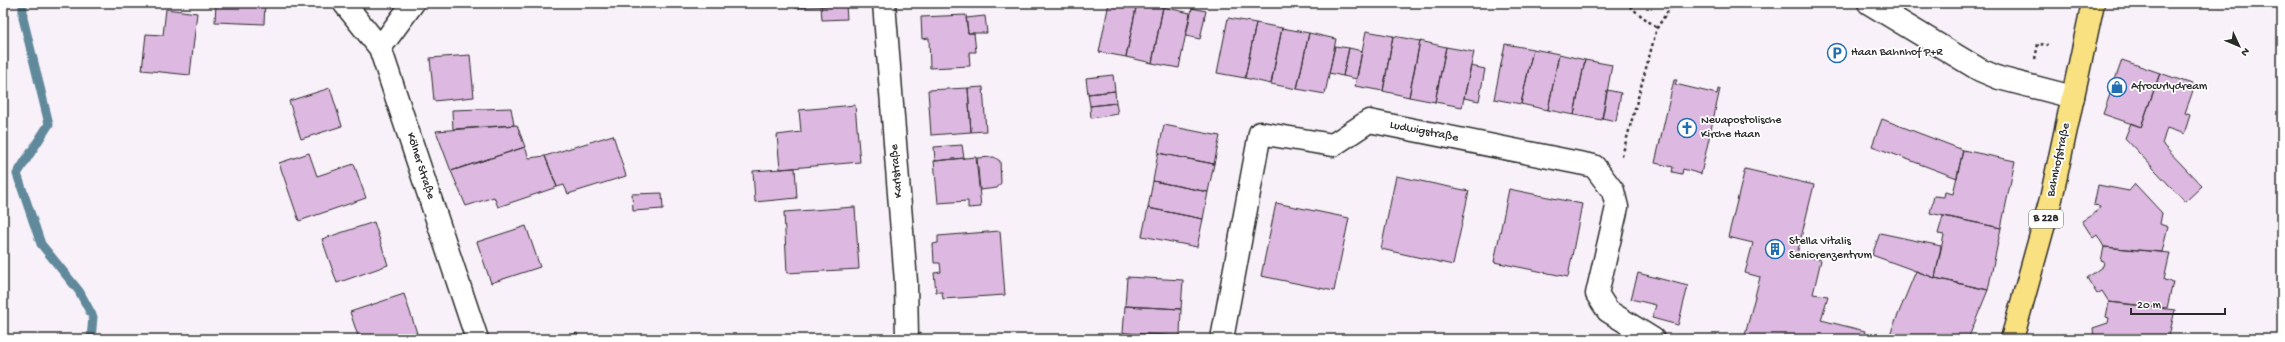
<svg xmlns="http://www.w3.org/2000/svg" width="2285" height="342" font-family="'Gochi Hand',sans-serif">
<rect width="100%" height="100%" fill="#f8f1f9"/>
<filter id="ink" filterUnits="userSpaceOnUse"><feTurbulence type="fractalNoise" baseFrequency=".025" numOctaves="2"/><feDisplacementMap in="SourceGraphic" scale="8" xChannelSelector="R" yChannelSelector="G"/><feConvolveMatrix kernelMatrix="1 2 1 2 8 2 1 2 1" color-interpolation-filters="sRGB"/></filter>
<g filter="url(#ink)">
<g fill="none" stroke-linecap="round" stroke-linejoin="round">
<!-- stream -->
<path stroke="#60899b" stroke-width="9" d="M23,3V18L49,124L17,174L41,244L79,291L93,317L91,339"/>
</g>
<!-- building -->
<path fill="#ddb8e1" stroke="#2b2b2b" d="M216,3H265L264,24L215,22Z
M602,3H616V7H602Z
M795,3H846V5L795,8Z
M1109,3H1137L1126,57L1099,52Z
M1137,3L1163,7L1152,63L1126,57Z
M846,5L847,19L822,20L821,6Z
M1163,7L1190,13L1179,68L1152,63Z
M1192,8L1206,11L1200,39L1186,36Z
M166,9L197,13L190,75L142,70L146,34L163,35Z
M966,15L968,33H974L976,52H969L970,66L930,68L929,38L922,39L921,17Z
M985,16L987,33H968L966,18Z
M1228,18L1256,23L1245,78L1217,73Z
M1256,23L1282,28L1271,84L1245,78Z
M1282,28L1309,33L1297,89L1271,84Z
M1366,31L1393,36L1383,91L1355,86Z
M1309,33L1336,39L1325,94L1297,89Z
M1393,36L1420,41L1409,97L1383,91Z
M1420,41L1446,47L1435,102L1409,97Z
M1505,44L1533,49L1521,104L1494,99Z
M1335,46L1349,48L1343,76L1329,73Z
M1446,47L1474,52L1462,107L1435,102Z
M1349,48L1362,51L1357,79L1343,76Z
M1533,49L1559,54L1548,110L1521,104Z
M1559,54L1585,60L1574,115L1548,110Z
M470,55L474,97L434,101L430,58Z
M1585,60L1612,65L1602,120L1574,115Z
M2122,60L2160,73L2141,127L2103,114Z
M1471,66L1485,69L1479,101L1464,98Z
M2160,73L2195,85L2185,113L2190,115L2184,134L2167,128L2162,144L2202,186L2185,202L2125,138L2131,123L2141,127Z
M1113,75L1115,91L1088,94L1086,78Z
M1674,80H1677L1675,84L1717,94L1718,89H1720L1701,174L1683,169L1682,174L1672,172L1673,167L1655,163Z
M983,87L986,131L971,132L968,88Z
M330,88L342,126L301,139L289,101Z
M968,88L971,132L931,135L928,90Z
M1607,90L1621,93L1616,121L1602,118Z
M1115,91L1116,103L1090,106L1088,94Z
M1116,103L1118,114L1091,118L1090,106Z
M855,105L860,162L780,169L777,135L801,132L799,110Z
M511,108L514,125L453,129L452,110Z
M1882,119L1963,150L1957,178L1872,146Z
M517,125L525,147L451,171L436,131Z
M1164,125L1220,136L1214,164L1158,153Z
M613,135L626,176L568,194L564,185L557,187L545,156Z
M962,145L964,158L935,161L934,147Z
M525,147L529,158L545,156L557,187L498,207L494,197L466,206L451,171Z
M1963,150L2015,161L2001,228L1930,213L1934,196L1944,197L1945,192L1953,194Z
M309,153L317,176L354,164L366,198L299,221L279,163Z
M1158,153L1214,164L1208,192L1153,181Z
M976,157L981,207L968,208V201L938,203L934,161Z
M994,157L1000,161L1001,183L997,188L980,190L977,158Z
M795,168L797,198L755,202L753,171Z
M1745,169L1814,185L1797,254L1821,260L1813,294L1828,296L1821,320L1865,331L1863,339H1744L1760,277L1745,273L1753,243L1728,237Z
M1396,176L1469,191L1453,265L1381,249Z
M1153,181L1208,192L1203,219L1148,208Z
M2135,184L2162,213L2160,224L2168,227L2162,252L2104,247L2097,235L2093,238L2082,221L2098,211L2100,206L2094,205L2098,185L2129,191Z
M1509,189L1582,204L1568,277L1494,262Z
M662,193L663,209L633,211L632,194Z
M1276,203L1349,218L1334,291L1261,276Z
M855,207L859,269L787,273L784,212Z
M1148,208L1203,219L1197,247L1142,236Z
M1943,216L2001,228L1988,290L1935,278L1944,235L1938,234Z
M374,222L388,265L337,283L322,239Z
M526,226L540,267L491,283L477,242Z
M1000,231L1005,295L943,299L942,292H936L934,273L941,272L940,263H934L933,244L938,243V236Z
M1880,233L1941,246L1935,278L1872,255Z
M2104,247L2170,253L2164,280L2173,282L2167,308L2109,302L2102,291L2097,294L2087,278L2103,266L2104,262L2101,261Z
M1916,271L1935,278L1988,290L1968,339H1888Z
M1638,273L1688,286L1678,325L1652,318L1656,305L1631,299Z
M1127,277L1183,280L1181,309L1125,306Z
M404,294L417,333L399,339H359L350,312Z
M2109,302L2175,310L2169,336L2176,337V339H2094L2093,328L2108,323L2109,318L2106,317Z
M1125,306L1181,309L1180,336L1123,333Z
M577,333L579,339H560Z
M1123,333L1180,336V339H1123Z"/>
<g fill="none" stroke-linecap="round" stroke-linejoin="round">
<defs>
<path id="street" d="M344,3L380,48L477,339
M884,3L906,282L907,339
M1869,3L1980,70L1999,78L2073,97
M380,48L413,3
M1222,339L1260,133L1333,145L1369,121L1594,166L1613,191L1617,207L1597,294L1608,311L1653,339"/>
<path id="primary" d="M2012,339L2051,199L2093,3"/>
</defs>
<!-- street casing -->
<use href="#street" stroke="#2b2b2b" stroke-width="25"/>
<!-- primary casing -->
<use href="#primary" stroke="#2b2b2b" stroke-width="25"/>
<!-- path -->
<path stroke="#2b2b2b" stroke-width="2.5" stroke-dasharray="3 3" stroke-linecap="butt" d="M1625,3L1657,28
M2035,59L2038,44L2048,45
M1622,156L1657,28L1673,3"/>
<!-- street -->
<use href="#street" stroke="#fff" stroke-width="22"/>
<!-- primary -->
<use href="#primary" stroke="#f9e181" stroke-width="22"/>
</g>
</g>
<!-- icons -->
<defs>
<symbol id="parking-ring" viewBox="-11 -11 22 22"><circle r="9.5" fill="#fff" stroke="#1f6fb2" stroke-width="1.5"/><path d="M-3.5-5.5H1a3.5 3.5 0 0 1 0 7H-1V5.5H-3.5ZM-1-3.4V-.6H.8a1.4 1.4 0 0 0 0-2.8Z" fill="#1f6fb2"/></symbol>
<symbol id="shop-ring" viewBox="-11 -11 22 22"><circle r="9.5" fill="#fff" stroke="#1f6fb2" stroke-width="1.5"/><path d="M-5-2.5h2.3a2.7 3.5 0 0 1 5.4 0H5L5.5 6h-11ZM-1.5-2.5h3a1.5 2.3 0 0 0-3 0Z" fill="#1f6fb2"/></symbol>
<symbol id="church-ring" viewBox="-11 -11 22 22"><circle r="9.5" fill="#fff" stroke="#1f6fb2" stroke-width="1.5"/><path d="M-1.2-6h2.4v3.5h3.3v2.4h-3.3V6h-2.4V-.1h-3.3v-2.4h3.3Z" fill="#1f6fb2"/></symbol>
<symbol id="building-ring" viewBox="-11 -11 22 22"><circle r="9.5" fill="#fff" stroke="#1f6fb2" stroke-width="1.5"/><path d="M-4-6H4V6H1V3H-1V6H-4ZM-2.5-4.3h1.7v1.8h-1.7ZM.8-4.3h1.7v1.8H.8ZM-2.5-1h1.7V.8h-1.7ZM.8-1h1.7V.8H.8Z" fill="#1f6fb2"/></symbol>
</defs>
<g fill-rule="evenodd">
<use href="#parking-ring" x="1826" y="42" width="22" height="22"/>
<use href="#shop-ring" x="2106" y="76" width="22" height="22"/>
<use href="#church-ring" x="1676" y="117" width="22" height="22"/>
<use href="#building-ring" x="1764" y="238" width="22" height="22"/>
</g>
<g text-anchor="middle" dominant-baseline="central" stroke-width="3.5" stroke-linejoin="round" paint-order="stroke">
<!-- shield labels -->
<rect fill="#fff" stroke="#6b6b6b" stroke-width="1" x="2029" y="210" width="34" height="18" rx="3"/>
<g font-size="11" font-weight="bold" fill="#2b2b2b">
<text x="2046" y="219">B 228</text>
</g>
<!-- poi labels -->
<g font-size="12" fill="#2b2b2b" stroke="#fff" text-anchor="start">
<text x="1851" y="53">Haan Bahnhof P+R</text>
<text x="2131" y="87">Afrocurlydream</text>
<text x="1701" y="121">Neuapostolische<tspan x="1701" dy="14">Kirche Haan</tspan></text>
<text x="1789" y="242">Stella Vitalis<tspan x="1789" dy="14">Seniorenzentrum</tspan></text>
</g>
<!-- street labels -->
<g font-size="12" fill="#2b2b2b" stroke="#fff">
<text transform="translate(1424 132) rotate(11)">Ludwigstraße</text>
<text transform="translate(2059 160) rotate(-78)">Bahnhofstraße</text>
<text transform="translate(420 166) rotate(72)">Kölner Straße</text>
<text transform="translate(897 171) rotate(-95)">Karlstraße</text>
</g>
</g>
<!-- margin -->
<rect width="2285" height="342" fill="none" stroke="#fff" stroke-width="16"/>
<rect x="8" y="8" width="2269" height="326" fill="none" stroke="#2b2b2b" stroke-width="1.5" filter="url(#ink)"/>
<!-- north arrow -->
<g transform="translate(2239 46) rotate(134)" stroke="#ffffff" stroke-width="3" paint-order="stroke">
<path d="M0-3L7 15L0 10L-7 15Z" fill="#2b2b2b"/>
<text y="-6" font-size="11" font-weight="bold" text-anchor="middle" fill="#2b2b2b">N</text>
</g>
<!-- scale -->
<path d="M2131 308v6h94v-6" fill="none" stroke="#2b2b2b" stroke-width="2"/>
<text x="2137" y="308" font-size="12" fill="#2b2b2b" stroke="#ffffff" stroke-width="3" paint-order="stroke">20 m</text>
</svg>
